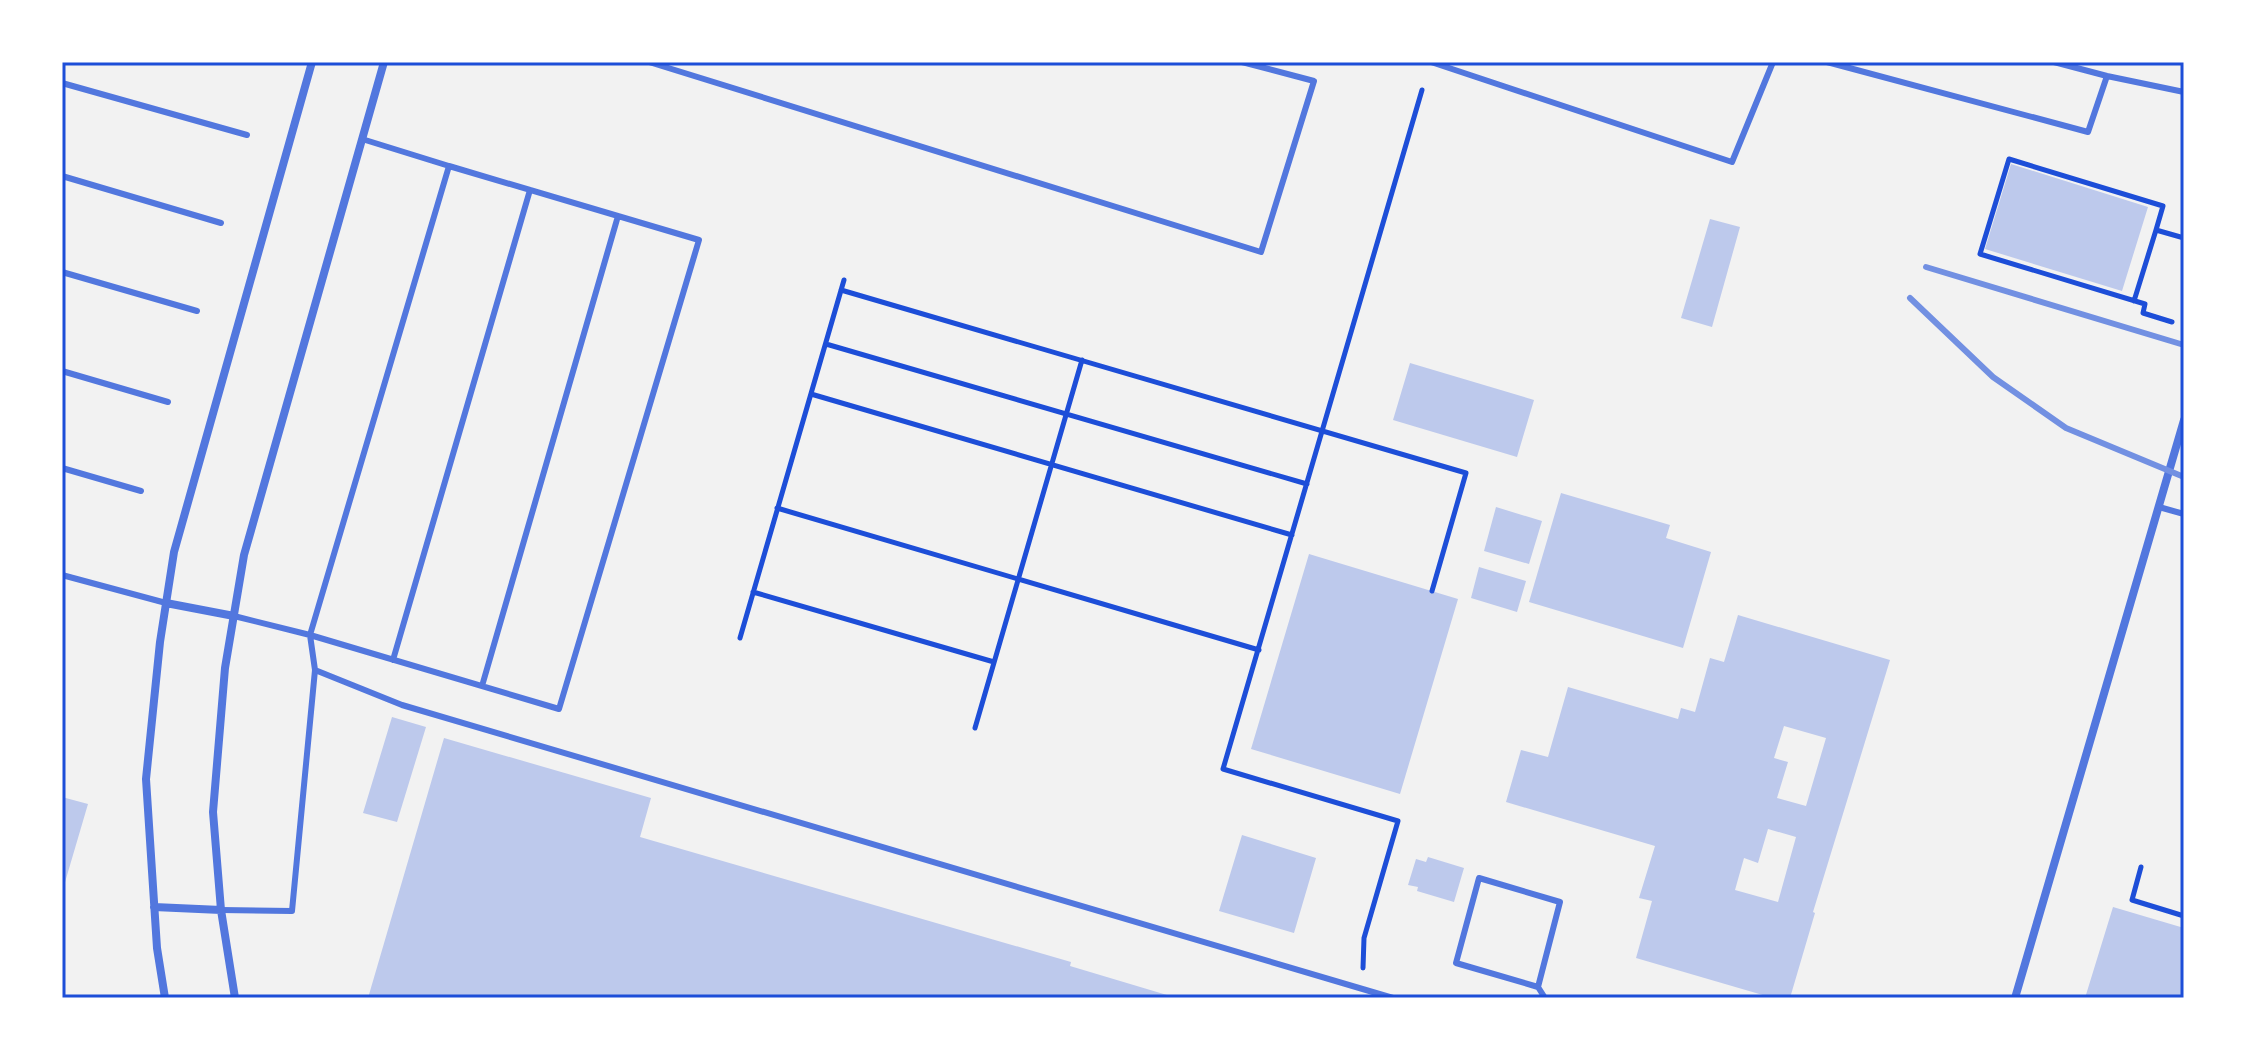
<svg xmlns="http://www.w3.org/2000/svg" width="2246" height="1060" font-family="'Archivo Narrow',sans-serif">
<rect width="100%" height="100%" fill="#f2f2f2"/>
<!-- building -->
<path fill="#bdc9ec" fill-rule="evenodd" d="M2011,164L2148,207L2122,291L1985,249Z
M1710,219L1740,227L1712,327L1681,318Z
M1410,363L1534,400L1517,457L1393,420Z
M1561,493L1670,525L1666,538L1711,552L1683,648L1529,602Z
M1496,507L1542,521L1529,564L1484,551Z
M1309,554L1458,599L1400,794L1251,749Z
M1479,567L1526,581L1517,612L1471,598Z
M1738,615L1890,660L1813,912L1815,913L1790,998H1773L1636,958L1652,901L1639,898L1655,846L1506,802L1521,750L1548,757L1568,687L1678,719L1681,708L1695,712L1710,658L1724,662ZM1784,726L1826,738L1806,806L1777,798L1788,762L1774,758ZM1768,829L1796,837L1778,902L1735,890L1744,858L1758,863Z
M392,717L426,727L397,822L363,813Z
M444,738L651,798L640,837L1071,962L1070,966L1177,998H368Z
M62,797L88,804L63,889H62Z
M1242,835L1316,858L1294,933L1219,911Z
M1428,857L1464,868L1454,902L1417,891L1418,887L1408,885L1416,859L1426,862Z
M2113,907L2184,928V998H2085Z"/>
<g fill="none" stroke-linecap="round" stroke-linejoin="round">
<!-- path -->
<path stroke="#1d4ed8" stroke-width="5" d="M841,290L1466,473L1432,591
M2134,301L2156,230
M2172,322L2143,313L2145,304L1980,254L2009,159L2163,206L2156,230L2184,238
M826,344L1307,484
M811,394L1292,535
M777,508L1259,650
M753,592L994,662
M740,638L844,280
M975,728L1082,360
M2141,867L2132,900L2184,916
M1363,968L1364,938L1398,821L1223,769L1422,90"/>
<!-- service -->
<path stroke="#5277de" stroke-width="6" d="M649,62L1261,252L1314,81L1242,62
M1431,62L1732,162L1773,62
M1737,62H1739
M1827,62L2088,132L2107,76
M2054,62L2107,76L2184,92
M62,83L247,135
M362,139L449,166
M449,166L699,240L559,709L310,635Z
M62,176L221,223
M62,272L197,311
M62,371L168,402
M62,468L141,491
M2159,507L2184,514
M62,575L166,603
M393,660L530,190
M315,670L402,705L1393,998
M482,686L618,216
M221,910L292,911L315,670L310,635L234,616
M1538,987L1560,902L1479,878L1456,963L1538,987L1545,998"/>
<!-- minor -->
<path stroke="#5277de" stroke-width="8" d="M166,603L234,616
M154,907L221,910
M165,998L157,948L146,779L160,642L174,552L312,62
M235,998L221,910L213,812L225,668L244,555L384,62
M2015,998L2184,420"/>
<!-- rail -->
<path stroke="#7290e2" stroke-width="6" d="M1926,267L2184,345
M1910,298L1993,377L2066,428L2184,477"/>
</g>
<!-- border -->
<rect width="2246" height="1060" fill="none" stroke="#ffffff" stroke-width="128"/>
<rect x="64" y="64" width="2118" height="932" fill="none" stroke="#1d4ed8" stroke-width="3"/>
</svg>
